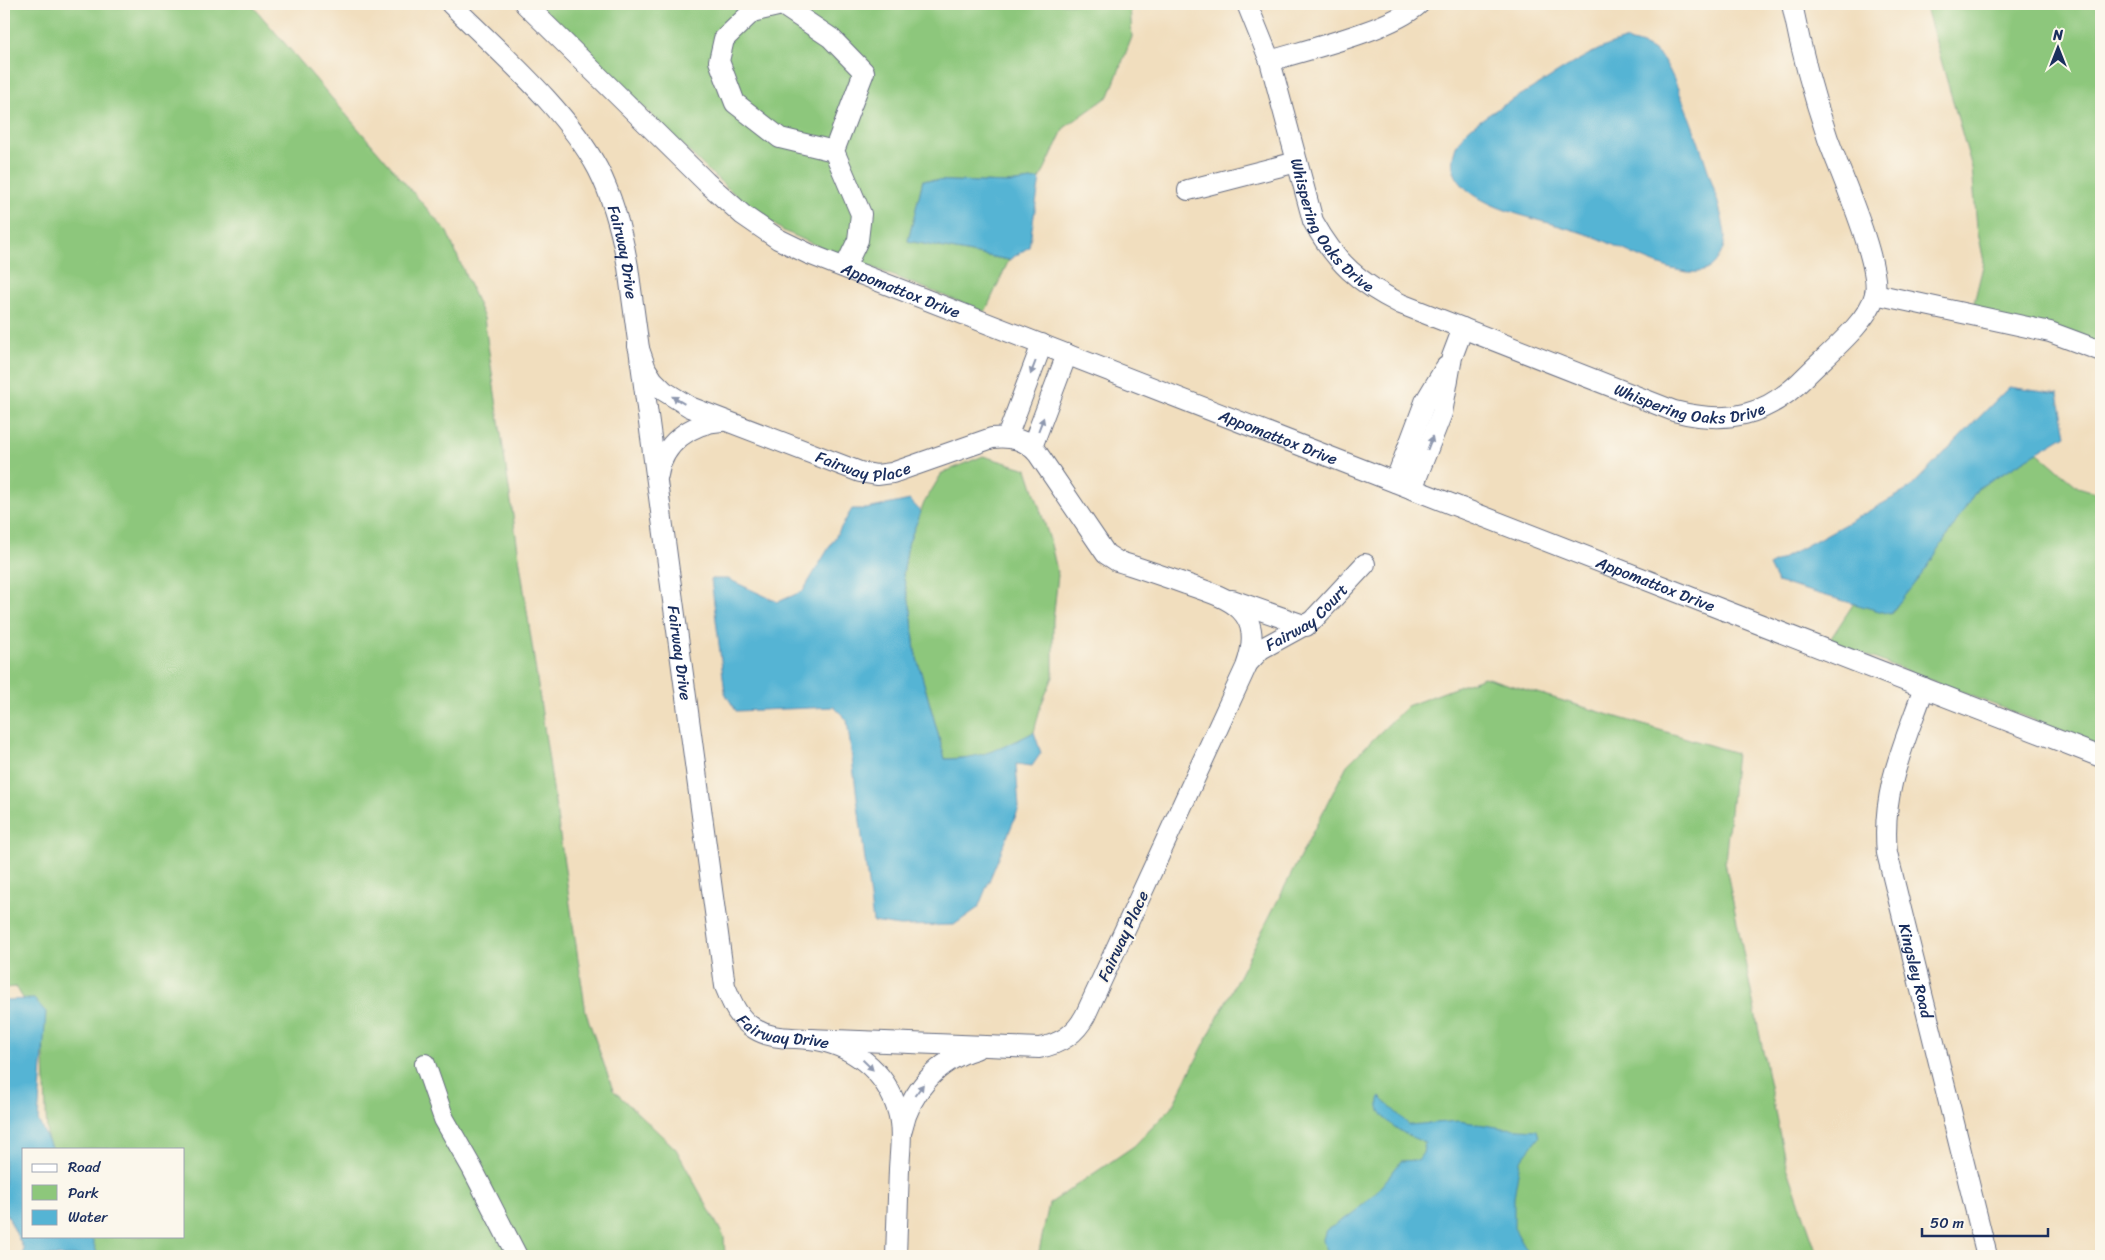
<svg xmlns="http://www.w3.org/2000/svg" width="2105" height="1260" font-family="Sriracha,sans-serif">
<rect width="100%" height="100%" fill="#fbf7ec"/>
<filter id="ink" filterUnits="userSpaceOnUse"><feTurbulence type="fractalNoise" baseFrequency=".02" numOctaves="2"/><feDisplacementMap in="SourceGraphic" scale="10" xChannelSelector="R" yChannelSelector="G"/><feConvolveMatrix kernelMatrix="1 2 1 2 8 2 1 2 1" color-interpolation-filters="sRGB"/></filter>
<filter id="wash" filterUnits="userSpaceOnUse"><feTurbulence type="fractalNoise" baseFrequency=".0096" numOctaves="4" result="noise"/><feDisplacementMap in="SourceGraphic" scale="20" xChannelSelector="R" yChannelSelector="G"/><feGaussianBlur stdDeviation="1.12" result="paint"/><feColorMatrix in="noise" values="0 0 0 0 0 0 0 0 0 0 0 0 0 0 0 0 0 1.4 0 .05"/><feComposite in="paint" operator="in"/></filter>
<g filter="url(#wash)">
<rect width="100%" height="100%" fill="#f1debe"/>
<!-- green -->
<path fill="#8dc77b" stroke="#547b6c" d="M4,4H251L447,232L484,318L586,1013L613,1090L676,1149L724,1237L725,1256H84L88,1236H184V1149H51L47,1138L43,1030L16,987L4,988Z
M538,4H1130L1132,37L1109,96L1064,128L1040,179L1008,183L923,180L908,241L1009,260L985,312L813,244L782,230L749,207L712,174Z
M1925,4H2101V352L1971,315L1984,262L1977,227L1972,168Z
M2037,452L2078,487L2101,494V746L1829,641L1854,603L1891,614L1978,488Z
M983,456L1027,469L1050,540L1058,575L1053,620V677L1041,705L1034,732L1004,748L978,757L945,759L915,651L911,610L903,575L908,544L924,503L942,473Z
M1484,677L1736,753L1725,862L1785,1161L1818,1256H1038L1049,1204L1134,1146L1172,1107L1347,765L1407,706Z"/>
<!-- water -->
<path fill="#55b4d4" stroke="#387299" d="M1624,40C1640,44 1651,46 1662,58C1677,74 1727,217 1725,238C1724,249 1720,258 1712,266C1690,288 1620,246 1595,237C1572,229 1548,223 1524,216C1492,207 1433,185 1459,141C1470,122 1512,101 1531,89C1561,71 1590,50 1624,40Z
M1040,179L1029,247L1009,260L908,241L923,180L1008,183Z
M2009,387L2058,394L2066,435L1978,488L1926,569L1890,614L1777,582L1769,566L1909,489Z
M910,500L921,512L908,544L903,575L911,610L915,651L945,759C980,759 1003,748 1034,732L1041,753L1032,766L1016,764L1019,808L978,908L954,925L899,926L873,922L847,720L834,707L736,711L725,693L711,579H728L778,602L803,591L852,509H867Z
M34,999L46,1012L38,1120L52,1149H24V1236H91L98,1256H21L24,1250L4,1208V1000Z
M1380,1097L1409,1125L1459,1121L1503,1128L1537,1130L1539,1137L1520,1161L1514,1197V1228L1530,1256H1327L1323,1239L1326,1230C1358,1214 1380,1190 1401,1161L1418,1160L1423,1153L1425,1142C1408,1138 1371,1117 1380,1097Z"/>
</g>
<g filter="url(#ink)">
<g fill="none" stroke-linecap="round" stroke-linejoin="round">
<defs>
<g id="minor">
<path id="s1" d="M451,4C499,52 566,109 598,169C614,200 622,233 628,267L725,986C732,1003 738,1019 755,1029C773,1040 790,1037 810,1039C851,1044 886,1070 898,1112C903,1130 900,1150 899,1169C898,1198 897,1227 896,1256"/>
<path id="s2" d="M525,4L706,182L743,215L778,239L809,254L2101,757"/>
<path id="s3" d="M1247,4L1270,61L1313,221C1336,263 1359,283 1401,304L1674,411C1727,425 1767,416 1805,377C1825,356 1869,322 1875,294C1881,264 1840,172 1828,139C1813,95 1801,50 1792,4"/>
<path d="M1270,61C1309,49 1391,30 1419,4"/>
<path d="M834,151L780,138L735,103L719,61L724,39L752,12L782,5L831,38L864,72L834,151L861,214L858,240L845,267"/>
<path d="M1188,190L1297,162"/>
<path d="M1875,294L2050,332L2101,351"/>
<path id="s4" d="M638,346L646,369L653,380L664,391L690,407L860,472L877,475L892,473L992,438C1011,436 1026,439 1038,454L1106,554L1117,561C1140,568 1163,576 1186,584C1231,599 1266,610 1246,667L1085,1016C1075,1035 1060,1044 1039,1048L809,1039"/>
<path d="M1007,437L1042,344"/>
<path d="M1032,447L1067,354"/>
<path d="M658,475C663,443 691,423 722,421"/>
<path d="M1395,482L1425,402L1446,367"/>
<path d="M1412,489L1442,413L1452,357L1463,328"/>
<path d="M1232,600L1306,626"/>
<path id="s5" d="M1248,663L1261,649L1312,621L1365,564"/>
<path id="s6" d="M1924,688C1904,745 1881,791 1887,853L1987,1256"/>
<path d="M425,1064L444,1119L472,1168L517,1256"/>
<path d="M902,1130C910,1092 938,1060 976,1049"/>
</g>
</defs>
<!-- minor casing -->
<use href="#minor" stroke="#666c80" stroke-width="22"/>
<!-- minor -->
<use href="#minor" stroke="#fff" stroke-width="20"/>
</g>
<!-- one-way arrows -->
<defs><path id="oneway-solid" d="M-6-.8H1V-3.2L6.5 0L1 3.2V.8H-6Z" transform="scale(1.25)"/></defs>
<g fill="#8d97ae">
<use href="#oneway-solid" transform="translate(1033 368) rotate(111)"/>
<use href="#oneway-solid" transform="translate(678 400) rotate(-149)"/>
<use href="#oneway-solid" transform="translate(1041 424) rotate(-69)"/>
<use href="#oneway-solid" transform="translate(1430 443) rotate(-69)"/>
<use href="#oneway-solid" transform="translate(868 1065) rotate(44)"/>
<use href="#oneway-solid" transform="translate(919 1090) rotate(-53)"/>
</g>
</g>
<g text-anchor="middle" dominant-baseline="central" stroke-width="4" stroke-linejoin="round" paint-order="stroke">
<!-- street labels -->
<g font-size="16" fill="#1b2f5e" stroke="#fbf7ec">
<text stroke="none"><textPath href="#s3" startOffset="240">Whispering Oaks Drive</textPath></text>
<text stroke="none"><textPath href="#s1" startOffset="309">Fairway Drive</textPath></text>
<text stroke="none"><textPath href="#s2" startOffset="479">Appomattox Drive</textPath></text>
<text stroke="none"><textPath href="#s3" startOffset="658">Whispering Oaks Drive</textPath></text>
<text stroke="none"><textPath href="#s2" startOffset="884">Appomattox Drive</textPath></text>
<text stroke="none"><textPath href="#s4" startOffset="268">Fairway Place</textPath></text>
<text stroke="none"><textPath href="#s2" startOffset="1289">Appomattox Drive</textPath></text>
<text stroke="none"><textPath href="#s5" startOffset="75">Fairway Court</textPath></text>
<text stroke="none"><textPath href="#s1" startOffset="714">Fairway Drive</textPath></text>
<text transform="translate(1123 936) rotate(-65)">Fairway Place</text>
<text stroke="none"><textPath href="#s6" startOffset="292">Kingsley Road</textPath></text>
<text stroke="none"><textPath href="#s1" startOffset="1132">Fairway Drive</textPath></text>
</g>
</g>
<!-- margin -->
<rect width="2105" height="1260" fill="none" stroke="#fbf7ec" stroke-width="20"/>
<!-- legend -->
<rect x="22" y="1148" width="162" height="90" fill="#fbf7ec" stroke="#a1a7b3"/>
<rect x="32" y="1164" width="25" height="8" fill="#ffffff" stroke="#a1a7b3"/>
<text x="68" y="1172" font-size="15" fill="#1b2f5e">Road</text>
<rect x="32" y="1185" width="25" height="15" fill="#8dc77b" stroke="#a1a7b3"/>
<text x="68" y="1198" font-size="15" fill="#1b2f5e">Park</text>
<rect x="32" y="1210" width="25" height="15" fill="#55b4d4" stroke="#a1a7b3"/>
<text x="68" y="1222" font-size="15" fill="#1b2f5e">Water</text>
<!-- north arrow -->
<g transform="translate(2058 48)" stroke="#fbf7ec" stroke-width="4" paint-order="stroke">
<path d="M0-4L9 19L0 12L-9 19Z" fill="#1b2f5e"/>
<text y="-8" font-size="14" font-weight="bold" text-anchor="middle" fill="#1b2f5e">N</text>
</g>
<!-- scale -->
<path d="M1922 1228v8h126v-8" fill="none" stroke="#1b2f5e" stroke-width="2.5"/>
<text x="1930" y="1228" font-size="15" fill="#1b2f5e" stroke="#fbf7ec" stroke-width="4" paint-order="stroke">50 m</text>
</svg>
